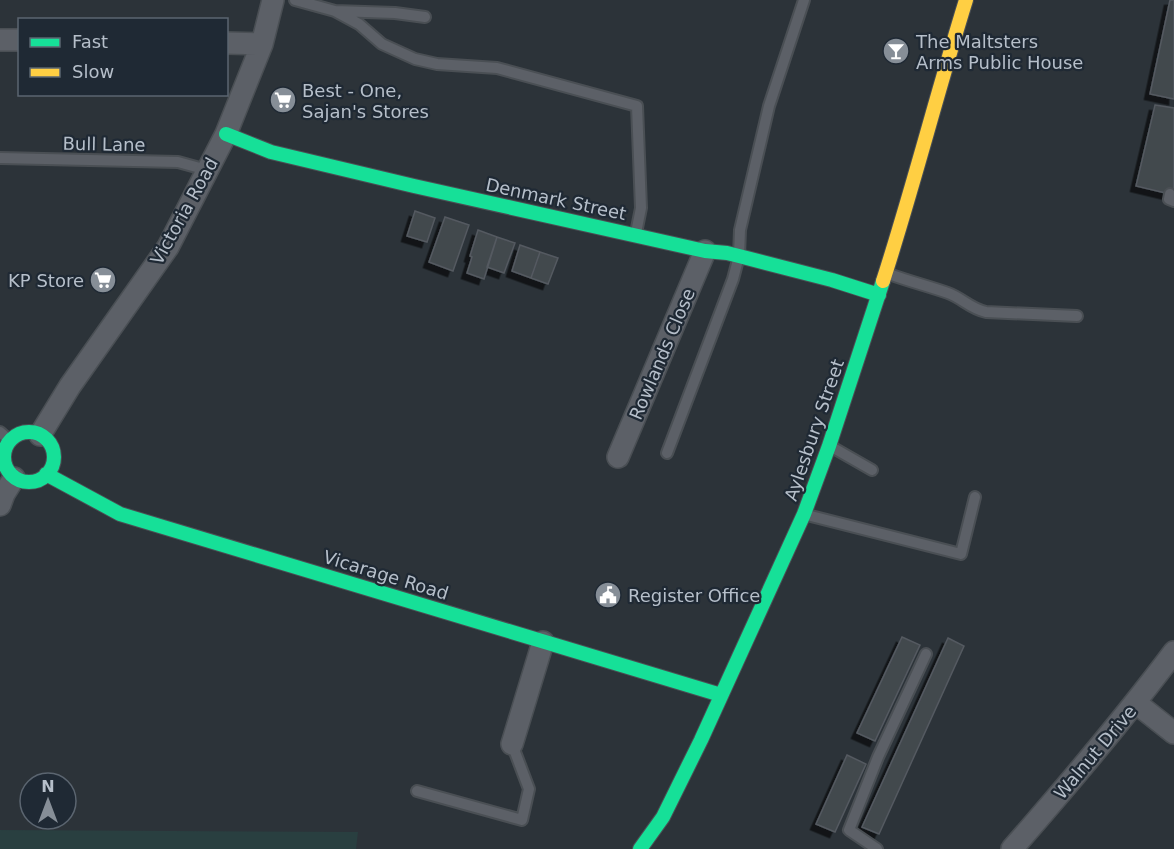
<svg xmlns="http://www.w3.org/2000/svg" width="1174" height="849" font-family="'DejaVu Sans',sans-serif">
<defs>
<filter id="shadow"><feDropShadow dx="-5.5" dy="5.5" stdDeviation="0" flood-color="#0009"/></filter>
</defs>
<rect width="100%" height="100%" fill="#2c3339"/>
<!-- green -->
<path fill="#293f40" d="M0,830L358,832L356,849H0Z"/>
<!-- building -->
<path fill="#43484e" stroke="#545a61" stroke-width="1.5" filter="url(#shadow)" d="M1170,0H1174V99L1150,94Z
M1155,105L1174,108V195L1136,186Z
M415,211L435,218L427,242L407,236Z
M445,217L469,225L453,271L429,262Z
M478,230L497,237L484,279L467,273L472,257L470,256Z
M497,237L515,243L504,273L487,267Z
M520,245L540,252L531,278L512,271Z
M540,252L558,258L548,284L531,278Z
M902,637L920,645L875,741L857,733Z
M948,638L964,646L879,834L862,827Z
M847,755L866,764L835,832L816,824Z"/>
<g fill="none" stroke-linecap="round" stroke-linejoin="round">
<defs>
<path id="lane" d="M295,0L335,11L395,13L425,17
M335,11L359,24L382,44L415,59L437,64L497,68L637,106L641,208L636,233
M0,158L178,162L207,170
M1170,194L1169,199L1174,201
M889,274C908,281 928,286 948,293C962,298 971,309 986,312L1077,316
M0,432L10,441
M830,446L872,470
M667,453L733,279L739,256L740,230L769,106L804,0
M807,515L961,554L975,497
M417,791L522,820L529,789L512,744
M877,849L849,830L878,757L926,654"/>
<path id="street" d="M0,40H20
M226,43L262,44
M40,435L70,386L168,247L226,134L262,44L273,0
M618,457L705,251
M0,505L4,494L14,478
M1136,703L1174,733
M512,744L543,642
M1012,849C1068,785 1123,720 1174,652"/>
<path id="fast" d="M226,134L271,152L414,186L705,251L727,253L739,256L832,280L879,295
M4 457a25 25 0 1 1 50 0a25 25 0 1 1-50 0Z
M46,474L120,514L721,695
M640,849L663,817L701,740L804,514L829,446L883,281"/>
<path id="slow" d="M883,281C913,188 937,93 966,0"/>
</defs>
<!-- lane casing -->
<use href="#lane" stroke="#4a4f54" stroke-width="14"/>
<!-- street casing -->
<use href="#street" stroke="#4a4f54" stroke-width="24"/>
<!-- fast casing -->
<use href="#fast" stroke="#4a4f54" stroke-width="16"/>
<!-- slow casing -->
<use href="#slow" stroke="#4a4f54" stroke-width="16"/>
<!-- lane -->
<use href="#lane" stroke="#5c6067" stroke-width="10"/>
<!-- street -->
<use href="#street" stroke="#5c6067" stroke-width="21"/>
<!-- fast -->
<use href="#fast" stroke="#16e098" stroke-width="14"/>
<!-- slow -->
<use href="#slow" stroke="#ffcf43" stroke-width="14"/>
</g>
<!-- icons -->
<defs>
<symbol id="bar-disc" viewBox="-11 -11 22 22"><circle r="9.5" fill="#868e97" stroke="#1f2934"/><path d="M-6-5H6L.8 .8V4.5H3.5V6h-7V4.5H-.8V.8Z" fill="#fff"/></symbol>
<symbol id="supermarket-disc" viewBox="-11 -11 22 22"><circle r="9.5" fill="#868e97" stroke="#1f2934"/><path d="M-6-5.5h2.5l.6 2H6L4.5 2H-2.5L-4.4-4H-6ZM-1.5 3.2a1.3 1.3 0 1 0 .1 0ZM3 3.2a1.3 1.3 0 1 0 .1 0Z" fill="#fff"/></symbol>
<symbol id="civic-disc" viewBox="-11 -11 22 22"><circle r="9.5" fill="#868e97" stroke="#1f2934"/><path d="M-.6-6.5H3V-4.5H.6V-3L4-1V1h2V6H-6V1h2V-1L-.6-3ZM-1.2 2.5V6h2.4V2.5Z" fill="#fff"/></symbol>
</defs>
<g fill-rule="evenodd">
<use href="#bar-disc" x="881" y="36" width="30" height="30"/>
<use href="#supermarket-disc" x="268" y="85" width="30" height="30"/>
<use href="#supermarket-disc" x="88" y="265" width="30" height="30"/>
<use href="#civic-disc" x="593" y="580" width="30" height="30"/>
</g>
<g text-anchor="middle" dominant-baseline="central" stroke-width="4.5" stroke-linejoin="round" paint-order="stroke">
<!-- poi labels -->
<g font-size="18" fill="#b6bfca" stroke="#1f2934" text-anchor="start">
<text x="916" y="41">The Maltsters<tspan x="916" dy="21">Arms Public House</tspan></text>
<text x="302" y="90">Best - One,<tspan x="302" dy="21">Sajan's Stores</tspan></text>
<text x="84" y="280" text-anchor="end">KP Store</text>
<text x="628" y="595">Register Office</text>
</g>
<!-- street labels -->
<g font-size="18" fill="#b6bfca" stroke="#1f2934">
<text transform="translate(104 144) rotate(1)">Bull Lane</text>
<text transform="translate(556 199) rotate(12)">Denmark Street</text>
<text transform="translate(184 211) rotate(-61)">Victoria Road</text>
<text transform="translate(662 354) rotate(-67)">Rowlands Close</text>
<text transform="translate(814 430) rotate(-71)">Aylesbury Street</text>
<text transform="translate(386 575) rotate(17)">Vicarage Road</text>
<text transform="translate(1095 752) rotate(-50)">Walnut Drive</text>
</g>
</g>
<!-- legend -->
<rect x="18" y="18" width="210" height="78" fill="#1f2934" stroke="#5b6570" stroke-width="1.5"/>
<rect x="30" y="38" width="30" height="9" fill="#16e098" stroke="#5b6570" stroke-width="1.5"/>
<text x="72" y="48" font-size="18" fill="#b6bfca">Fast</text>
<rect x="30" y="68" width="30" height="9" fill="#ffcf43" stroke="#5b6570" stroke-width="1.5"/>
<text x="72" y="78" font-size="18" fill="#b6bfca">Slow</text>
<!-- north arrow -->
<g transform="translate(48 801)"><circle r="28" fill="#1f2934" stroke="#5b6570" stroke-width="1.5"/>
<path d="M0-4.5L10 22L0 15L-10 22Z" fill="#868e97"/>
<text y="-9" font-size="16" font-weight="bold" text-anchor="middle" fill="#b6bfca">N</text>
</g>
</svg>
